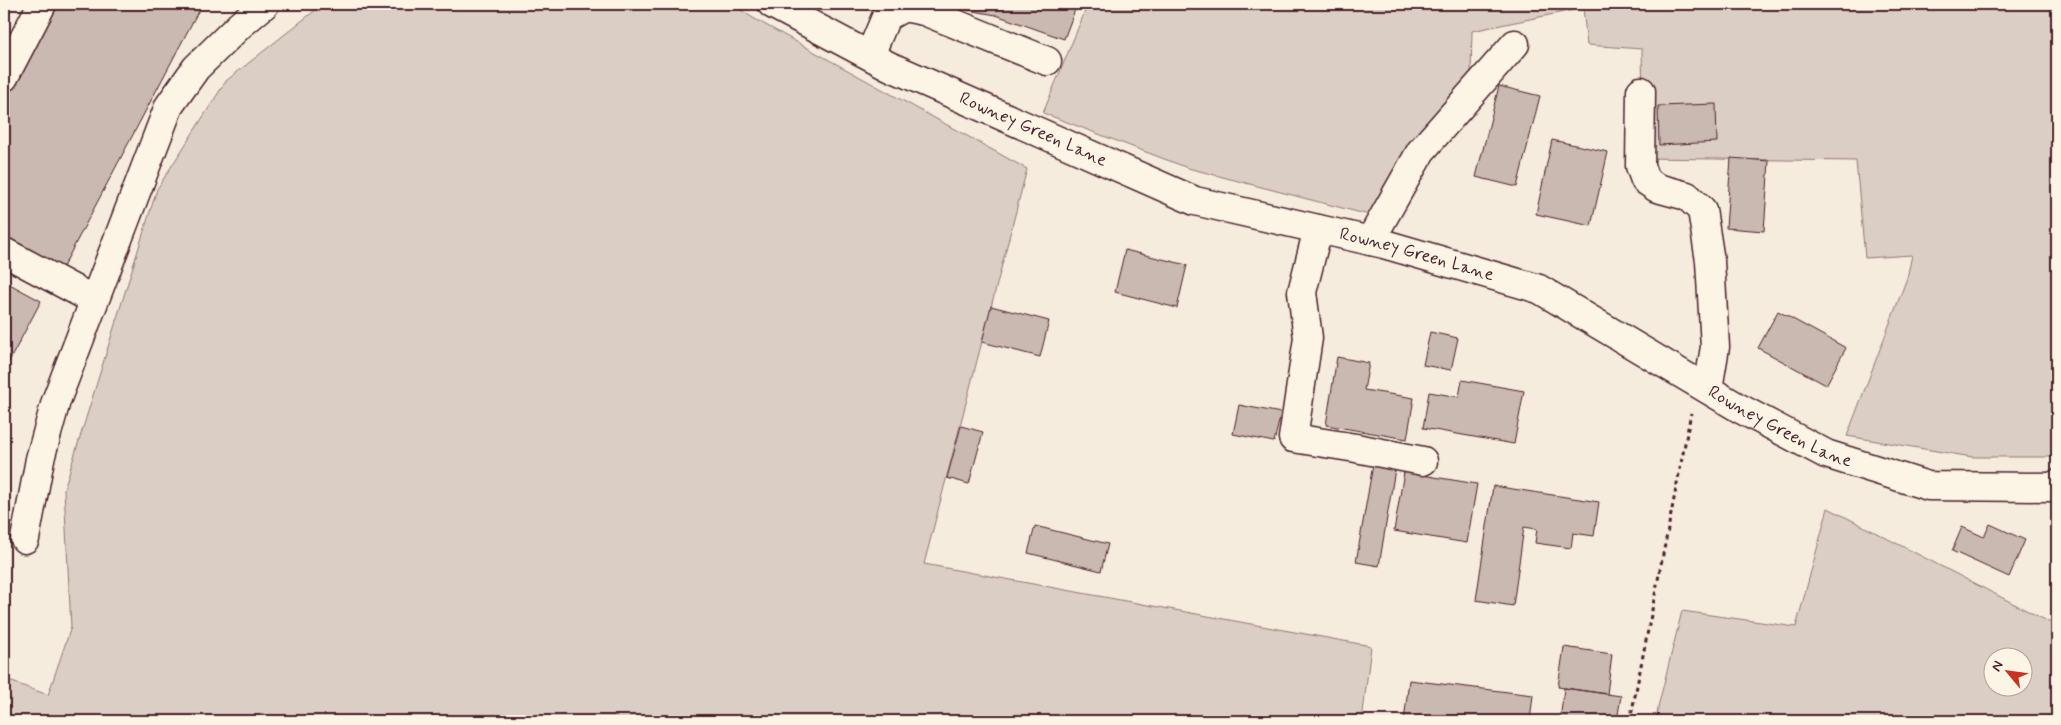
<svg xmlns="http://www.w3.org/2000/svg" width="2061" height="725" font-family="Mynerve,sans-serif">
<rect width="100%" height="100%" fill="#f5ecde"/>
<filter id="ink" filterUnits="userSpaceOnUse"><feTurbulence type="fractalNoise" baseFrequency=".02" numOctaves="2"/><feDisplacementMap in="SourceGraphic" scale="10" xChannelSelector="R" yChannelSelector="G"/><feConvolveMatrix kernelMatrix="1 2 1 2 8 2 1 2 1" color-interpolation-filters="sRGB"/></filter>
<g filter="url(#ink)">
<!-- green -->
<path fill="#dbcec4" stroke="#927678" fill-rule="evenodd" d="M323,4H732L753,18L1027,169L924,564L1371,646L1362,721H4V679L48,695L71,627L64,489L157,189L226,81Z
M1088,4H2057V455L2052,457H1972L1847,436L1907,278L1912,255L1865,258L1856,161L1644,158L1642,49L1587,45L1583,8L1472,31L1471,76L1396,222L1188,168L1043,113Z
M1828,508L2057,626V721H1656L1659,703L1682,611L1796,627ZM1994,658H2024V688H1994Z"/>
<!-- building -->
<path fill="#cab9b1" stroke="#4a1f2b" d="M52,4H202L62,269L4,238V96Z
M951,4H1066L1076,7L1064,39L996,15L951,7Z
M1499,86L1540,96L1517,187L1476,177Z
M1716,104L1717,142L1659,145L1658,106Z
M1552,140L1608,152L1591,226L1536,214Z
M1731,158L1769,161L1764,231L1726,228Z
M1125,250L1187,265L1177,308L1115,292Z
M4,281L41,301L4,371Z
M991,306L1049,321L1040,357L982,342Z
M1778,311L1846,348L1826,385L1758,348Z
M1430,332L1458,338L1451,370L1423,365Z
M1337,357L1369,363L1364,390L1414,398L1407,439L1326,425Z
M1462,380L1524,391L1514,444L1423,428L1429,392L1459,397Z
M1239,405L1281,413L1274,442L1233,434Z
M961,426L983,432L969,484L947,478Z
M1375,453L1397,457L1379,566L1356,562Z
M1404,472L1477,484L1467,543L1394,531Z
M1493,486L1599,502L1594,536L1573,533L1571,548L1535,543L1537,529L1524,527L1513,606L1476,600Z
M1990,524L2025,540L2009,577L1952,551L1962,527L1984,537Z
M1035,526L1108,544L1101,571L1028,553Z
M1564,647L1612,654L1607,694L1558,687Z
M1409,680L1533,695L1530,721H1404Z
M1564,688L1621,696L1617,721H1560Z"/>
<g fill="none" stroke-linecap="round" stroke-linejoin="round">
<defs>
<g id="minor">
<path id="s1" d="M772,4L889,66L1195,201L1384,244L1539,289L1739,408L1826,454L1928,486L2052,487L2057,484"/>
<path d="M870,55L886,17L904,7L924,11L1047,61"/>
<path d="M4,77L42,4"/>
<path d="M1641,91L1640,166L1645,180L1657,188L1687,196L1702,210L1710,261L1715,347L1708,389"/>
<path d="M1318,229L1302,292L1308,338L1293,438L1356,448L1423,461"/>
<path d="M1370,241L1421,151L1515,44"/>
<path d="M4,252L94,300"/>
<path d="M25,539L40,459L56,401L169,106L196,68L240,25L265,4"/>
</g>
</defs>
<!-- minor casing -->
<use href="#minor" stroke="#4a1f2b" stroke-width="31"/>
<!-- path -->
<path stroke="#4a1f2b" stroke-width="3" stroke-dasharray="4 4" stroke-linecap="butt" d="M1630,721L1691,413"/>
<!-- minor -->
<use href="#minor" stroke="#fcf5e5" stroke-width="28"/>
</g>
</g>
<g text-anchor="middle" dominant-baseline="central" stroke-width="5" stroke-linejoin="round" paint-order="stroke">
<!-- street labels -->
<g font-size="18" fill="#4a1f2b" stroke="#fcf5e5">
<text stroke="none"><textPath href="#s1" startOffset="290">Rowney Green Lane</textPath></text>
<text stroke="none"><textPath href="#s1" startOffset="695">Rowney Green Lane</textPath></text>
<text stroke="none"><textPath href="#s1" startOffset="1100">Rowney Green Lane</textPath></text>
</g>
</g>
<!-- margin -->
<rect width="2061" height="725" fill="none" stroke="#fcf5e5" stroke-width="20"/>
<rect x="10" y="10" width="2041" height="705" fill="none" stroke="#4a1f2b" stroke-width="2" filter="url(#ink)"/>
<!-- north arrow -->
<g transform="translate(2008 672) rotate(299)"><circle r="24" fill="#fcf5e5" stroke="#b59f9b"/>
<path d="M0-4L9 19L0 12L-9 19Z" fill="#c8321e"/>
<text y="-8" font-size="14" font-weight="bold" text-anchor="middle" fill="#4a1f2b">N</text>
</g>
</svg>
